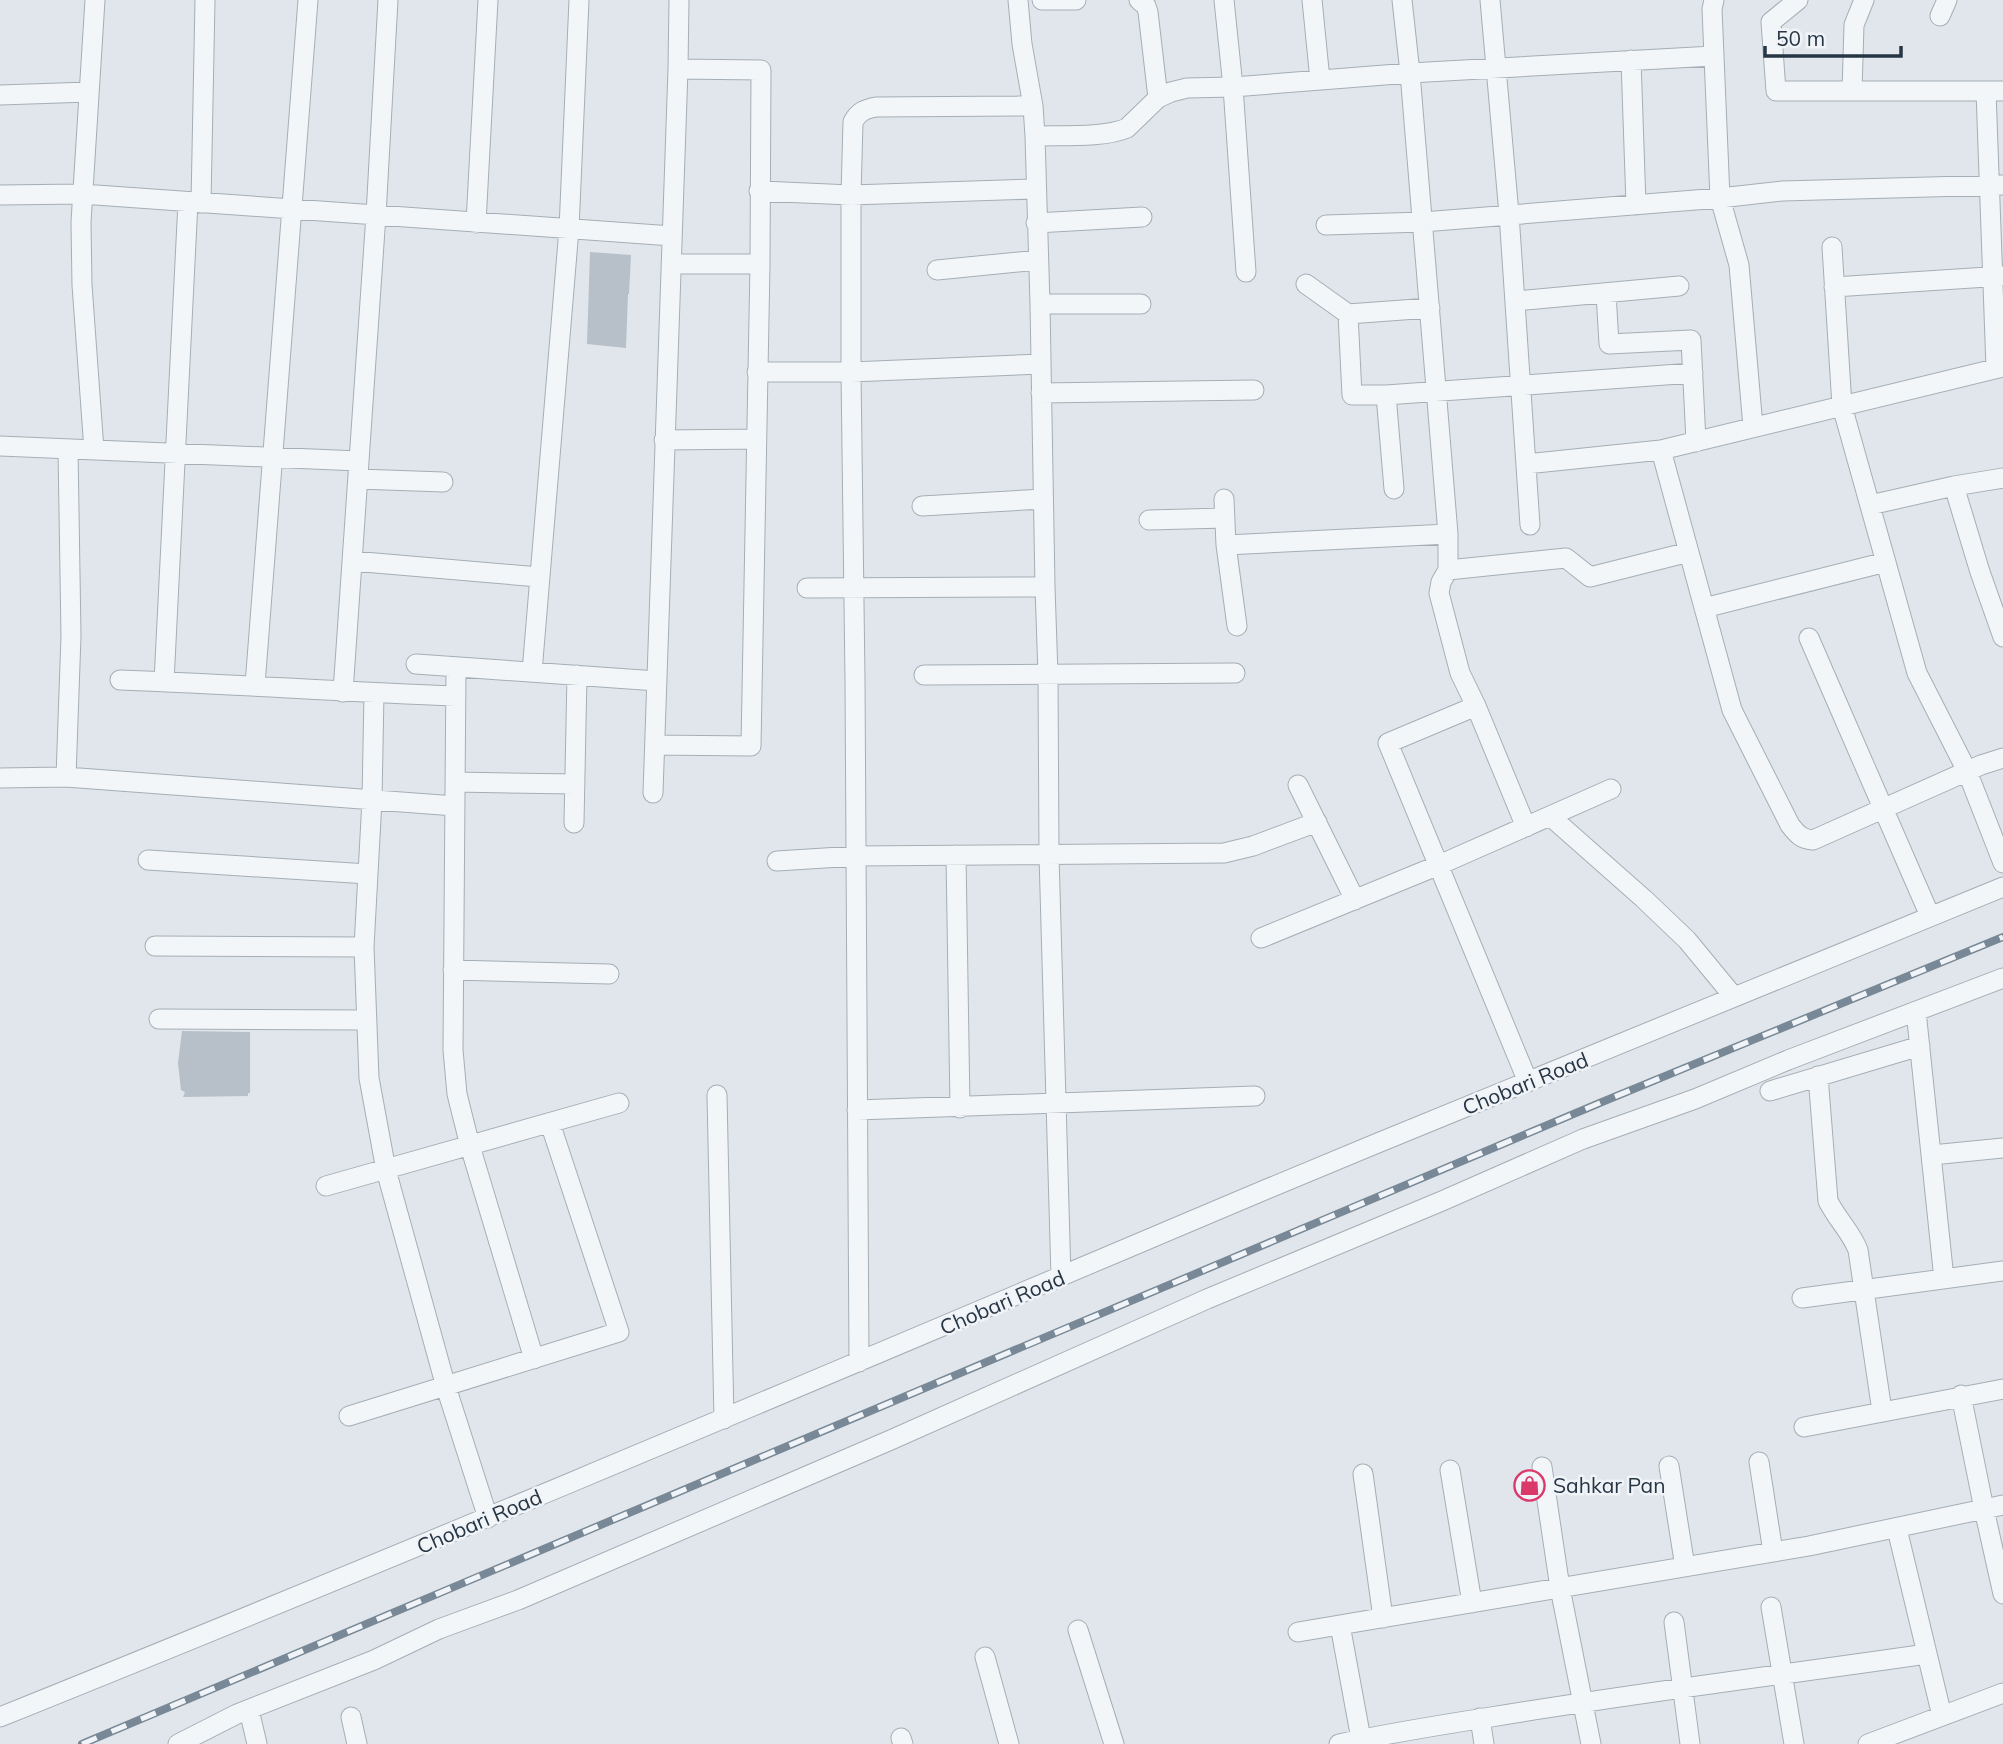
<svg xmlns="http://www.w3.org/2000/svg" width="2003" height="1744" font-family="Mulish,sans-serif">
<rect width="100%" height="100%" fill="#e0e6eb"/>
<!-- building -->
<path fill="#b7c0c9" d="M590,252L631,255L629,294H628L626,348L587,344Z
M182,1031L250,1032V1093H248V1096L183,1097L185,1092L181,1090L178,1063Z"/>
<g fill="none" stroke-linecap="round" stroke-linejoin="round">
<defs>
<path id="minor" d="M1018,0L1022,44L1033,106L1035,136L1040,304L1045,587L1048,675L1049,855L1061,1277
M1042,0H1076
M1139,0L1146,6L1148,12L1158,98
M1224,0L1233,87L1246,272
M1312,0L1320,80
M1402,0L1410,73L1448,534V570L1441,582L1439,593L1460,673L1476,706L1526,827
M1490,0L1509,214L1530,525
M1714,0L1712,9L1720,198L1739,265L1753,427
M1798,0L1771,22L1776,91H2003
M1940,16L1947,0
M1631,60L1636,205
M1852,91L1854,25L1864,0
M1986,91L1996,368
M0,95L89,92
M1035,136C1060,135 1105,138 1127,128L1158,98L1171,92L1187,88L1233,87L1410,73L1713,56
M759,191L851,195L1035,189
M0,195L82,194L672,236
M201,203L205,0
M476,223L488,0
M1036,223L1142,217
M1326,225L1423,222L1720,198L1782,191L2003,185
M1832,247L1842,406L1917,673L1967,771L2003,863
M671,264H760
M937,270L1038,260
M1306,284L1348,314L1352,395H1386L1693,373
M1834,287L2003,276
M1606,293L1609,344L1691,340L1696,442
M1515,301L1679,286
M1040,304H1141
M1348,314L1430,308
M757,372H851L1041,364
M1041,393L1254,390
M1386,395L1394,489
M664,440L756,439
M0,446L359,461
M94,450L82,285L81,222L95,0
M1661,450L1732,710L1790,825C1797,834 1801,839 1813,840L1981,765L2003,758
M1526,464L1661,450L2003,367
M358,479L443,482
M1954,486L1980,572L2003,637
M1224,499L1226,545L1237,626
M1870,505L1954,486L2003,478
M922,506L1043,499
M1149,520L1224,518
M1226,545L1448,534
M352,561L539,577
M1448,570L1566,558L1590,577L1689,552
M807,588L1045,587
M1704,608L1886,562
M1809,638L1930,916
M416,664L657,681
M456,667L453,1050L457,1094L470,1146L534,1359
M532,672L569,229L579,0
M924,675L1235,673
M120,680C232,684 344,692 456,696
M164,682L188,202
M255,685L308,0
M343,692L376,215L388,0
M374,693L372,800L364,947L369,1078L386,1170L446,1387L488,1518
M1476,706L1388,743L1528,1082
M655,745L751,746L760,264L761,70L678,69
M66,777L71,636L68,449
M0,778L66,777L455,806
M455,782L575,784
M1298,785L1355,900
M653,793L678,69L679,0
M1550,816L1644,899L1687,940L1734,997
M574,823L577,675
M956,855L960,1108
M148,860L368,874
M777,861L856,856L1224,853L1253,846L1317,822
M1261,938L1439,865L1611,789
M155,946L364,947
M453,970L609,974
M1916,1011L1944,1279
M159,1019L366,1020
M1818,1076L1828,1201C1837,1219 1851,1232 1858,1250L1882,1411
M1770,1091L1920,1046
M717,1095L724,1419
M857,1110L1255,1096
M1932,1155L2003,1148
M326,1186L619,1103
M1802,1298L2003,1271
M859,1362L855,679L851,372V195L853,122C858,112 865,109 876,107L1033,106
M1961,1395L1984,1509L2003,1594
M349,1416L619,1332L550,1123
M1804,1427L2003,1389
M1759,1462L1773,1552
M1669,1466L1685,1567
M1542,1467L1560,1588L1591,1744
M1450,1470L1472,1603
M1363,1474L1383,1618
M1897,1529L1942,1716
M1771,1607L1794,1744
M1674,1622L1690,1744
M1340,1625L1361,1739
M1078,1630L1114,1744
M1298,1632L1809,1546L2003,1505
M985,1657L1009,1744
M249,1710L257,1744
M0,1717C425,1546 846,1367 1267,1189C1512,1087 1758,987 2003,887
M351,1717L357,1744
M1480,1718L1484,1744
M901,1738L903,1744
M178,1744L237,1714L374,1660L439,1629L518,1600L893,1439L1207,1299L1442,1201L1583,1139L1695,1099L1788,1060L2003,978
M1339,1744C1389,1733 1440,1725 1491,1717C1635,1693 1781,1675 1927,1654
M1868,1744L2003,1693"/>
</defs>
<!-- minor casing -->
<use href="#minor" stroke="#a5aeb6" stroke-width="21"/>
<!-- minor -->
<use href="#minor" stroke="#f3f6f8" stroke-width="19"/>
<defs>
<path id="rail" d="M82,1744L1602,1102L2003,937"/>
</defs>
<!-- rail casing -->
<use href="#rail" stroke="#788896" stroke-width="8"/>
<!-- rail -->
<use href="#rail" stroke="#f0f4f8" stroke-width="5" stroke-dasharray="16" stroke-linecap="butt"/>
</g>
<!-- icons -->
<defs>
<symbol id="shop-ring" viewBox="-11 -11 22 22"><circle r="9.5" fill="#f0f4f8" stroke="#dc396b" stroke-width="1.5"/><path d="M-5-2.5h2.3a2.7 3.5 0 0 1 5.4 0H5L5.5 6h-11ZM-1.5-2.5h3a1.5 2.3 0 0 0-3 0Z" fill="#dc396b"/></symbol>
</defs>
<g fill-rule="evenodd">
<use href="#shop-ring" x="1512" y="1468" width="35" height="35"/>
</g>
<g text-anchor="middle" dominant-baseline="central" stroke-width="5" stroke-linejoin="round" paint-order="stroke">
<!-- street labels -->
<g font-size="21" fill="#273644" stroke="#f0f4f8">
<text transform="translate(1525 1083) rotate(-22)">Chobari Road</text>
<text transform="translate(1002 1302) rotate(-23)">Chobari Road</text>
<text transform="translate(479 1521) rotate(-23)">Chobari Road</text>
</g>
<!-- poi labels -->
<g font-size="21" fill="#273644" stroke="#f0f4f8" text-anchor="start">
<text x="1553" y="1485">Sahkar Pan</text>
</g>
</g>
<!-- scale -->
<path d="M1765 46v10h136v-10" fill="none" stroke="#273644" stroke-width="3.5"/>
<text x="1776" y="46" font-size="21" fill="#273644" stroke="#f0f4f8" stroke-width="5" paint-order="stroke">50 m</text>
</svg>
